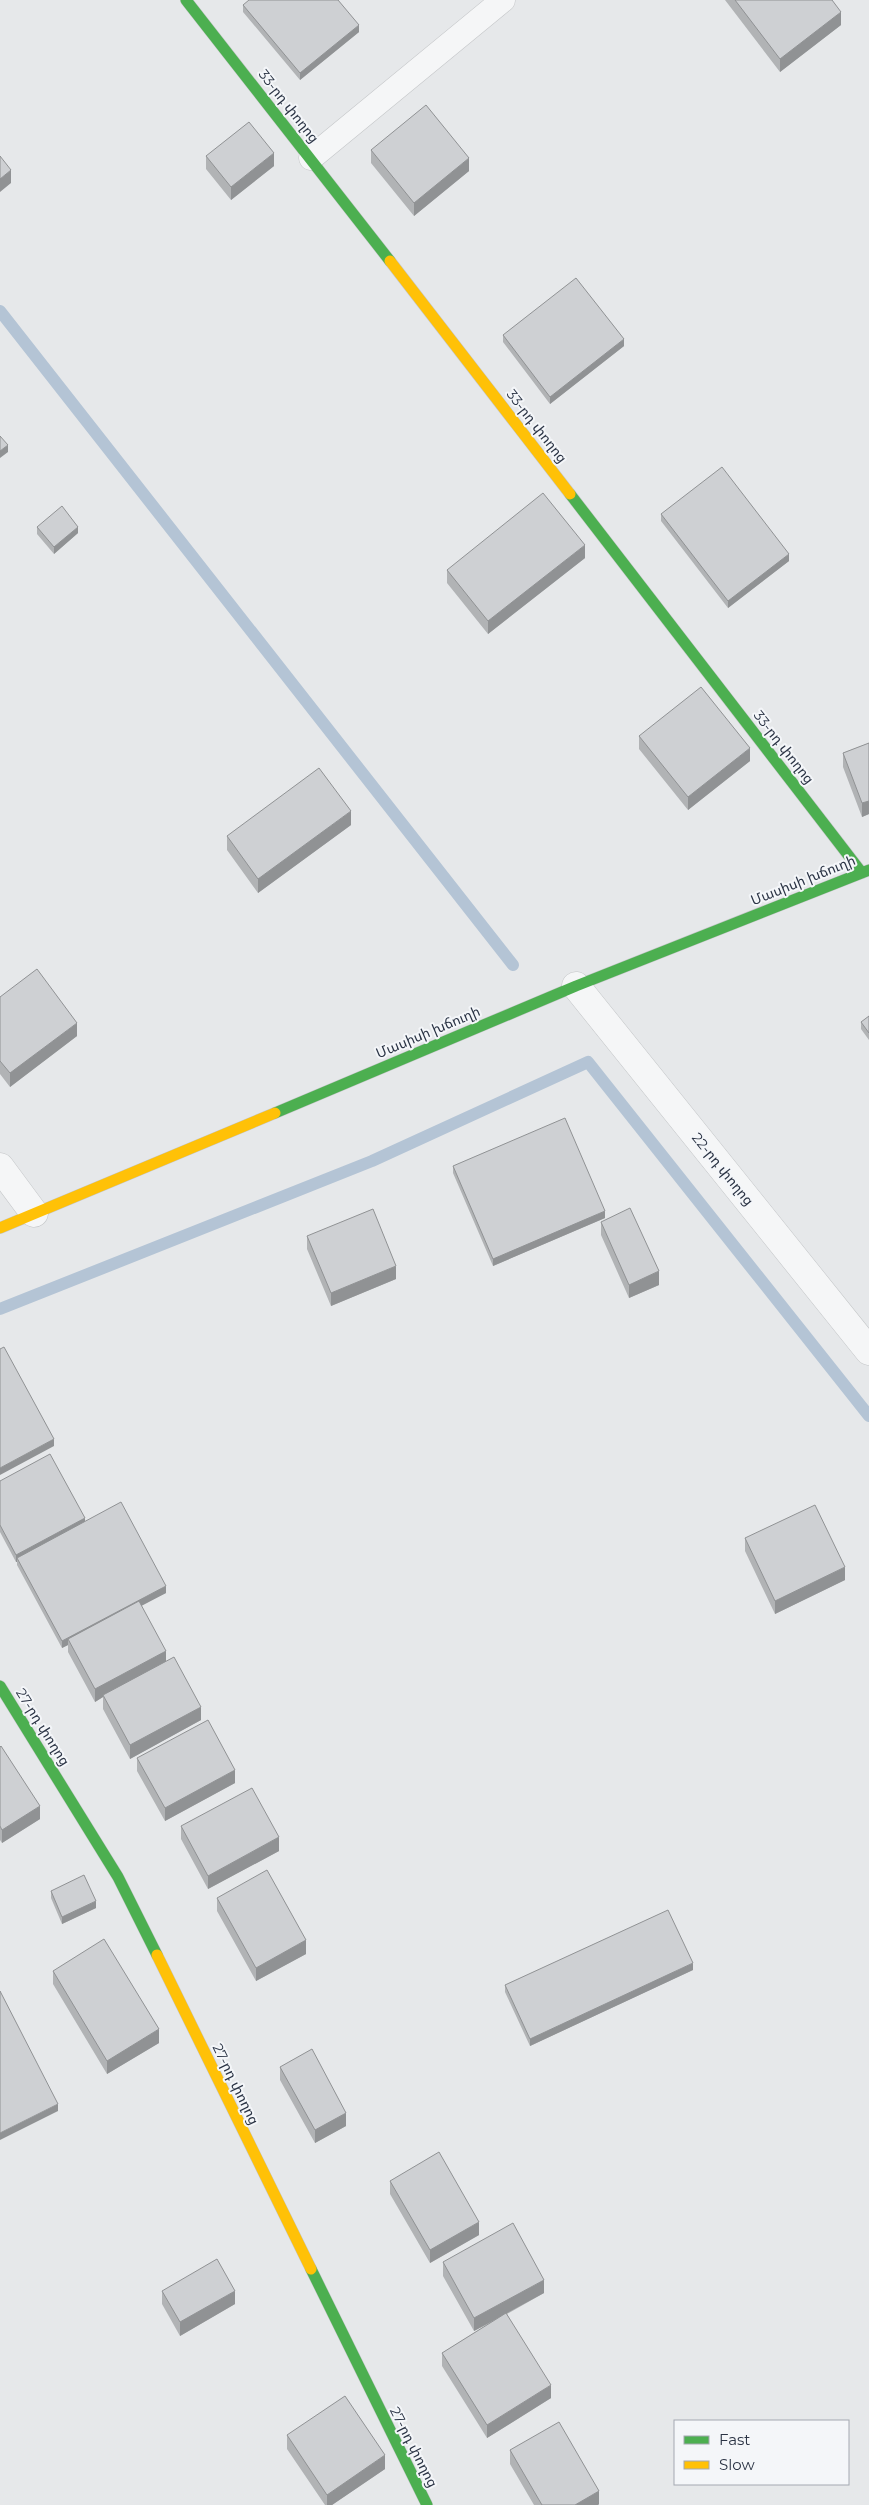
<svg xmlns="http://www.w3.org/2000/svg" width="869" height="2505" font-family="Montserrat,'Noto Sans Armenian',sans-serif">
<rect width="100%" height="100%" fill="#e6e8ea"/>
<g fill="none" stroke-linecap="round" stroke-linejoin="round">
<!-- stream -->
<path stroke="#b4c4d5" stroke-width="12" d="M0,311L513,965
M0,1309L372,1161L588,1062L869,1416"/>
<defs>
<path id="lane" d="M311,158L503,0"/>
<path id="street" d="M576,986L869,1351
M0,1167L34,1213"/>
<path id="fast" d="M186,0L390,261
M570,494L862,873
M275,1113L576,986L869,870
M0,1686L118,1877L157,1955
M311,2269L427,2505"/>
<path id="slow" d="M390,261L570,494
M0,1228L275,1113
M157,1955L311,2269"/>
</defs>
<!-- lane casing -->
<use href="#lane" stroke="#c4c6c8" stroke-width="25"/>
<!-- street casing -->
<use href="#street" stroke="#c4c6c8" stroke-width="29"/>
<!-- fast casing -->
<use href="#fast" stroke="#c4c6c8" stroke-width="12"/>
<!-- slow casing -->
<use href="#slow" stroke="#c4c6c8" stroke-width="12"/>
<!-- lane -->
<use href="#lane" stroke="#f5f6f7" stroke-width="24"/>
<!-- street -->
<use href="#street" stroke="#f5f6f7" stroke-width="28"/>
<!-- fast -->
<use href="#fast" stroke="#4caf50" stroke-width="11"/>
<!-- slow -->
<use href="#slow" stroke="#ffc107" stroke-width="11"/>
</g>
<!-- wall -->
<path fill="#b1b3b5" d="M725,0H832L841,25L780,72Z
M243,5L359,32L300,80L243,12Z
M371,150L469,171L414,216L371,163Z
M206,156L274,166L231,200L206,169Z
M503,335L624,346L550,404L503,342Z
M661,514L789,561L728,608L661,521Z
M37,527L78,533L54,554L37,534Z
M585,558L488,634L447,583V570Z
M639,736L750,761L688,810L639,749Z
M869,743V814L862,817L843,767V753Z
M351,825L258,893L227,850V836Z
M0,997L77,1036L10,1087L0,1074Z
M869,1016V1040L861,1029V1022Z
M453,1166L605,1218L493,1266L453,1173Z
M601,1222L659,1285L629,1298L601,1235Z
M307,1236L396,1279L331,1306L307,1249Z
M0,1481L85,1522L166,1593L141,1605L166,1661L201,1720L130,1759L103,1709V1697L95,1702L68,1652V1645L62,1648L17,1565V1562H16L0,1532Z
M745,1538L845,1580L775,1614L745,1551Z
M0,1747L40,1819L2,1843L0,1840Z
M137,1758L235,1783L165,1821L137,1771Z
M181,1826L279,1851L208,1889L181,1839Z
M51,1891L96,1908L62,1924L51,1898Z
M217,1898L306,1954L256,1981L217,1911Z
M693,1970L530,2046L505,1992V1985Z
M53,1971L159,2043L107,2074L53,1984Z
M280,2067L346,2126L315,2143L280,2080Z
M390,2181L479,2235L430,2263L390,2194Z
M443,2262L544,2293L507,2314L551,2398L487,2438L442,2366V2353L490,2323L474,2331L443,2276Z
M162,2291L235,2304L180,2336L162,2304Z
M287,2435L385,2469L332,2505H325L287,2449Z
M510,2450L599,2504L598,2505H534L510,2464Z"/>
<!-- shaded-wall -->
<path fill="#909294" d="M841,12V25L780,72V59Z
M359,25V32L300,80V73Z
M274,153V166L231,200V187Z
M469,158V171L414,216V203Z
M11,170V183L0,192V179Z
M624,339V346L550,404V397Z
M8,445V452L0,458V451Z
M78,527V533L54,554V547Z
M585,545V558L488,634V621Z
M789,554V561L728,608V601Z
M750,748V761L688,810V797Z
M869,801V814L862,817V803Z
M351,811V825L258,893V879Z
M77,1023V1036L10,1087V1073Z
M605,1211V1218L493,1266V1259Z
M396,1266V1279L331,1306V1293Z
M659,1271V1285L629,1298V1285Z
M54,1439V1446L0,1475V1468Z
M85,1518V1525L17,1558V1562H16V1555Z
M845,1567V1580L775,1614V1601Z
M166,1586V1593L71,1643L68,1639V1645L62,1648V1641Z
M166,1651V1664L103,1695V1697L95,1702V1689Z
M201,1707V1720L130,1759V1745Z
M235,1770V1783L165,1821V1808Z
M40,1806V1819L2,1843V1830Z
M279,1837V1851L208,1889V1876Z
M96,1901V1908L62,1924V1917Z
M306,1940V1954L256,1981V1968Z
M693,1963V1970L530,2046V2039Z
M159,2029V2043L107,2074V2061Z
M58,2104V2111L0,2140V2133Z
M346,2113V2126L315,2143V2130Z
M479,2222V2235L430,2263V2250Z
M544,2280V2293L474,2331V2318Z
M235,2291V2304L180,2336V2322Z
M551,2385V2398L487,2438V2425Z
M385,2455V2469L332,2505H327V2495Z
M599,2491V2504L598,2505H575Z"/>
<!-- building -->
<path fill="#ced0d3" stroke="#909294" d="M249,0H338L359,25L300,73L243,5Z
M735,0H832L841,12L780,59Z
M426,105L469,158L414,203L371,150Z
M249,122L274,153L231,187L206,156Z
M0,156L11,170L0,179Z
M576,278L624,339L550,397L503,335Z
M0,436L8,445L0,451Z
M722,467L789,554L728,601L661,514Z
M543,493L585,545L488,621L447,570Z
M62,506L78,527L54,547L37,527Z
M701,687L750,748L688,797L639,736Z
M869,743V801L862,803L843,753Z
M319,768L351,811L258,879L227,836Z
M37,969L77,1023L10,1073L0,1061V997Z
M869,1016V1033L861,1022Z
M565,1118L605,1211L493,1259L453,1166Z
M630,1208L659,1271L629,1285L601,1222Z
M373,1209L396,1266L331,1293L307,1236Z
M4,1347L54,1439L0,1468V1349Z
M50,1454L85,1518L16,1555L0,1525V1481Z
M121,1502L166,1586L62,1641L17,1558Z
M815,1505L845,1567L775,1601L745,1538Z
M139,1601L166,1651L95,1689L68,1639Z
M174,1657L201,1707L130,1745L103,1695Z
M208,1720L235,1770L165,1808L137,1758Z
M1,1746L40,1806L2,1830L0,1826V1747Z
M252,1788L279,1837L208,1876L181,1826Z
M267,1870L306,1940L256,1968L217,1898Z
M84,1875L96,1901L62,1917L51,1891Z
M668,1910L693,1963L530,2039L505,1985Z
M104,1939L159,2029L107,2061L53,1971Z
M0,1991L58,2104L0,2133Z
M312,2049L346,2113L315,2130L280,2067Z
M439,2152L479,2222L430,2250L390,2181Z
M513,2223L544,2280L474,2318L443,2262Z
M217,2259L235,2291L180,2322L162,2291Z
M506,2313L551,2385L487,2425L442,2353Z
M345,2396L385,2455L327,2495L287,2435Z
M559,2422L599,2491L575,2505H542L510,2450Z"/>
<g text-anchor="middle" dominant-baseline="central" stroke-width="4" stroke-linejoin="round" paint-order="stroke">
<!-- street labels -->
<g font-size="14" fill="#2b3445" stroke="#f4f6f9">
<text transform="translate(289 106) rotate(52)">33-րդ փողոց</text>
<text transform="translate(537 426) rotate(52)">33-րդ փողոց</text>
<text transform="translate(784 747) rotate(52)">33-րդ փողոց</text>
<text transform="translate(803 880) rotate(-22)">Մասիսի խճուղի</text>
<text transform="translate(428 1032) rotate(-23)">Մասիսի խճուղի</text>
<text transform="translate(723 1169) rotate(51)">22-րդ փողոց</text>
<text transform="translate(43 1727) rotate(58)">27-րդ փողոց</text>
<text transform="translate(236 2084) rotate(64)">27-րդ փողոց</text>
<text transform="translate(414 2447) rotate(63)">27-րդ փողոց</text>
</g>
</g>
<!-- legend -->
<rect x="674" y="2420" width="175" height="65" fill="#f4f6f9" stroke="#a4a8b1"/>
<rect x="684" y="2436" width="25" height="8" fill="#4caf50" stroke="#a4a8b1"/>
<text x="719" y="2445" font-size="15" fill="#2b3445">Fast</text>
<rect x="684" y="2461" width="25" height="8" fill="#ffc107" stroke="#a4a8b1"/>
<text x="719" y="2470" font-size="15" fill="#2b3445">Slow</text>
</svg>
